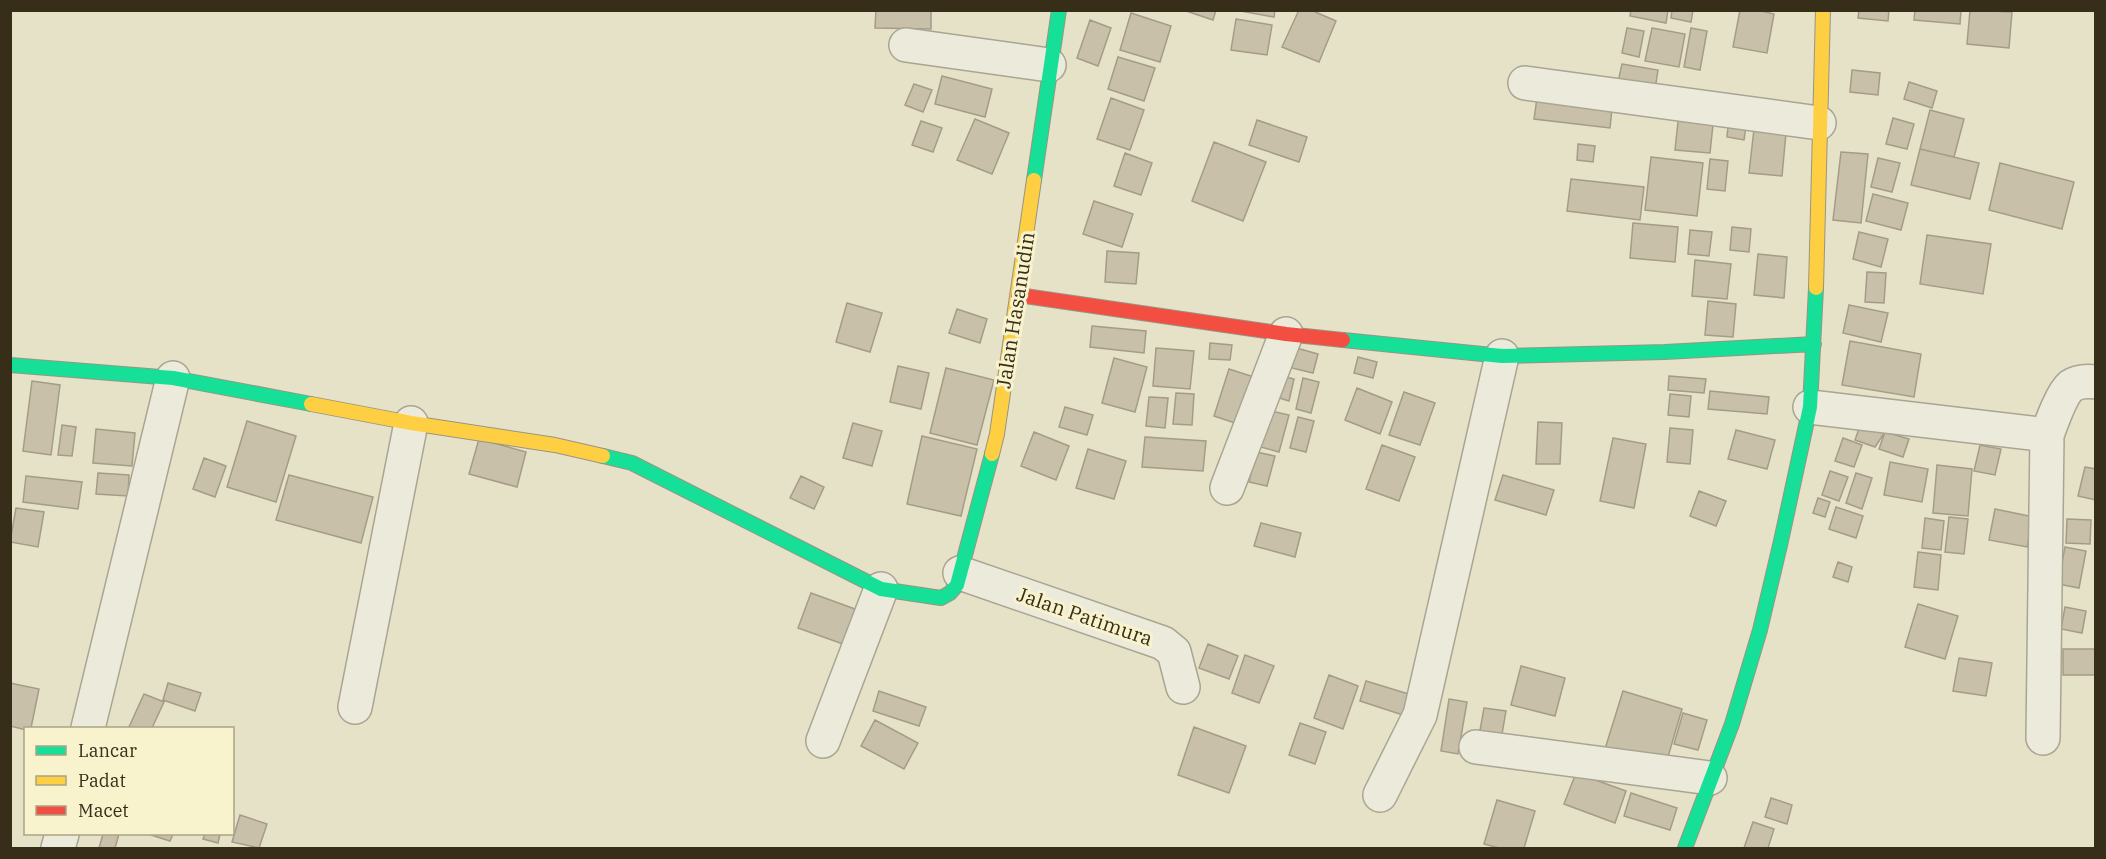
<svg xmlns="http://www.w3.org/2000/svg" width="2106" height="859" font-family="'IBM Plex Serif',serif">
<rect width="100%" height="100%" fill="#e5e2c8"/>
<!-- building -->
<path fill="#c9c0a9" stroke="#a49c88" stroke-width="1.5" d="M876,10H931V29L875,28Z
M1183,10H1216L1213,20Z
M1235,10H1275L1274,17Z
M1299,10H1311L1336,21L1319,62L1282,47Z
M1631,10H1668L1666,23L1630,16Z
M1672,10H1693L1691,22L1671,18Z
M1740,10H1757L1774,14L1767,53L1733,47Z
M1859,10H1889L1888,21L1858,18Z
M1915,10H1961L1960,24L1914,20Z
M1970,10L2012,12L2009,48L1967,44Z
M1131,13L1171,26L1160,62L1120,50Z
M1236,19L1272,25L1267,55L1231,50Z
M1090,20L1111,28L1098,66L1077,58Z
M1627,28L1644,31L1639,57L1622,53Z
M1652,28L1685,34L1679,67L1645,61Z
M1691,28L1707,31L1700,70L1684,67Z
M1118,57L1155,68L1144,101L1108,89Z
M1622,64L1658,70L1655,89L1618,82Z
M1852,70L1880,73L1878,95L1850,92Z
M942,76L992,89L985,117L935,104Z
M1909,82L1937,91L1932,108L1904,99Z
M914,84L932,90L923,112L905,105Z
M1538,91L1613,99L1610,128L1534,119Z
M1111,98L1144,110L1130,150L1097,139Z
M1930,110L1964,119L1954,157L1920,149Z
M1679,112L1714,115L1710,153L1675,150Z
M1729,117L1747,119L1744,140L1727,137Z
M1893,118L1914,124L1907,149L1886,144Z
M975,119L1009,133L992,174L957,160Z
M1257,120L1307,137L1299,162L1249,145Z
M921,121L942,128L933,152L912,145Z
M1754,129L1786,133L1782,176L1749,173Z
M1214,142L1266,162L1243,221L1192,201Z
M1578,144L1595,146L1593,162L1577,160Z
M1920,149L1979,163L1970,199L1911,185Z
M1841,152L1868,154L1861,223L1833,220Z
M1125,153L1152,163L1141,195L1114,186Z
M1651,157L1703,163L1697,216L1645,210Z
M1878,158L1900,163L1892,192L1871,187Z
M1710,159L1728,161L1725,191L1707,189Z
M2000,163L2074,182L2062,229L1989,210Z
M1571,179L1644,187L1640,220L1567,211Z
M1873,194L1908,203L1901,230L1866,221Z
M1094,201L1133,214L1122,247L1083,234Z
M1633,223L1678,227L1675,262L1630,258Z
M1732,227L1751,229L1749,252L1730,250Z
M1690,230L1712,232L1709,256L1688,254Z
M1859,232L1888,239L1881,267L1853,259Z
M1927,235L1991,244L1983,294L1920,284Z
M1107,251L1139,253L1136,284L1105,282Z
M1758,254L1787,257L1784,298L1754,295Z
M1695,260L1731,264L1727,299L1692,296Z
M1867,272L1886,273L1884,303L1865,302Z
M1708,301L1736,304L1733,337L1705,335Z
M847,303L882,313L870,352L836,342Z
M1849,305L1888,313L1881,342L1843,333Z
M957,309L987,319L980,343L949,333Z
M1092,326L1146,331L1144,353L1090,347Z
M1850,341L1921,354L1914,397L1842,385Z
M1210,343L1232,345L1230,360L1209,359Z
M1293,347L1318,354L1313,373L1288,367Z
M1156,348L1194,351L1190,389L1153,386Z
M1358,357L1377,362L1373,378L1354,373Z
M1114,358L1147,367L1135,412L1102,403Z
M898,366L929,373L921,409L890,402Z
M946,368L994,380L977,445L930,433Z
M1229,369L1260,379L1244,426L1214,416Z
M1282,376L1294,379L1289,401L1276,397Z
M1669,376L1706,379L1704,393L1668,390Z
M1303,378L1319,382L1311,413L1296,409Z
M32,381L60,385L51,455L23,451Z
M1357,388L1392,402L1380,434L1345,420Z
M1710,391L1769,397L1767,414L1708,409Z
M1404,392L1435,403L1420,445L1389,435Z
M1176,393L1194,394L1192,425L1173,424Z
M1670,394L1691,396L1689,417L1668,415Z
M1149,397L1168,398L1165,428L1146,426Z
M1065,407L1093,415L1087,435L1059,427Z
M1267,410L1289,415L1279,452L1257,446Z
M1298,417L1314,421L1306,452L1290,448Z
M247,421L296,436L276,502L227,487Z
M1538,422L1562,423L1560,464H1536Z
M853,423L882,431L872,466L843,458Z
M1861,423L1885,432L1875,447L1855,440Z
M62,425L76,427L72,456L58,455Z
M1670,428L1693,430L1690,464L1667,462Z
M96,429L135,433L132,466L93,463Z
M1736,430L1775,440L1767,469L1728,459Z
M1034,432L1069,446L1056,480L1021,466Z
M1885,432L1909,439L1903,457L1879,449Z
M922,436L977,449L961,516L907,504Z
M1145,437L1206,441L1203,471L1142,467Z
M1613,438L1646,444L1634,508L1600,501Z
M1843,438L1862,445L1854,467L1835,461Z
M479,439L526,452L517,487L469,474Z
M1382,445L1415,457L1399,501L1366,489Z
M1980,445L2001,449L1995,475L1974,471Z
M1088,449L1126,461L1114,499L1076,488Z
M1256,452L1275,456L1267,486L1249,482Z
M204,458L226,466L215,497L193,489Z
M1890,462L1928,469L1922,502L1884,495Z
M1937,465L1972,469L1968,516L1933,513Z
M2085,467L2096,469V500L2078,496Z
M1830,471L1848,477L1839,501L1822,495Z
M98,473L129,475L128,496L96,494Z
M1856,473L1872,478L1862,509L1846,503Z
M289,475L373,497L361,543L276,520Z
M1503,475L1554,490L1546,515L1495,500Z
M26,476L82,482L78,509L23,502Z
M801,476L824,487L814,509L790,498Z
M1699,491L1726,501L1716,526L1690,516Z
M1818,498L1830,502L1825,517L1813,513Z
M1836,507L1863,516L1856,538L1829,529Z
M16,508L44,512L38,547L10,542Z
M1995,509L2034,517L2027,547L1989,540Z
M1949,517L1968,519L1964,554L1945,552Z
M1925,518L1944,521L1941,550L1922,548Z
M2067,519L2091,520L2090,544L2066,543Z
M1261,523L1301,533L1295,557L1254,546Z
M2065,547L2086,551L2079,588L2058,584Z
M1918,552L1941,555L1938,590L1914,587Z
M1838,562L1852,567L1848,582L1833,577Z
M811,593L855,609L843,644L798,628Z
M1918,604L1958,616L1945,659L1905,647Z
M2065,607L2086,611L2082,633L2061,629Z
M1208,644L1238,656L1229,679L1199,668Z
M2063,649H2096V675H2063Z
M1245,655L1274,666L1259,703L1232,693Z
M1959,658L1992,663L1986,696L1953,691Z
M1521,666L1565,678L1555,716L1511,705Z
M1329,675L1358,686L1343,729L1314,718Z
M1366,681L1412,695L1406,716L1360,701Z
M10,683L39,689L31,728L26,730L10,726Z
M168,683L201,693L195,711L163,700Z
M879,691L926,707L919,726L873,711Z
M1623,691L1682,709L1665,767L1605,749Z
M144,694L164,702L152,728H132L129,727Z
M1449,699L1467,702L1458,754L1441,751Z
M1484,708L1506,711L1501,740L1479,736Z
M1683,713L1707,720L1698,750L1674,744Z
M875,720L918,743L904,769L861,746Z
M1300,723L1326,732L1315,764L1289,755Z
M1194,727L1246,746L1229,793L1178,775Z
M1576,773L1626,791L1615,823L1564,804Z
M1631,793L1677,808L1670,830L1624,816Z
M1771,798L1792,805L1787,824L1765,817Z
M1497,800L1535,811L1524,848H1499L1484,844Z
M240,815L267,824L259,848L232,842Z
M1753,822L1774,829L1768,848H1744Z
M103,834H119L115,848H99Z
M148,834H173L170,841Z
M205,834H220L218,843L203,839Z"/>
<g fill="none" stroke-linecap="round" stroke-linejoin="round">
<defs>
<path id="street" d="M906,45L1049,65
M1525,83L1819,123
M1810,407L2047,435C2051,424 2062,393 2071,386C2078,381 2088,381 2096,382
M1227,488L1286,334
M960,573L1163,643L1174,652L1183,687
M355,707L411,423
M88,728L173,378
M2043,738L2047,435
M823,741L881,589
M1476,747L1710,778
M1380,795L1420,715L1502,356
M58,848L62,834"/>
<path id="fast" d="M1034,180L1059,10
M1343,340L1502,356L1665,352L1814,344
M10,365L173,378L311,404
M603,456L632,463L881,589L941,598L950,593L957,585L992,454
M1685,848L1732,724L1760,630L1781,541L1810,407L1816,288"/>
<path id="slow" d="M1816,288L1823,10
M311,404L411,423L555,445L603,456
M992,454L997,434L1034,180"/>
<path id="jam" d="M1018,295L1286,334L1343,340"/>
</defs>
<!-- street casing -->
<use href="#street" stroke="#a9a592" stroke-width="36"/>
<!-- fast casing -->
<use href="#fast" stroke="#999482" stroke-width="16"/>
<!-- slow casing -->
<use href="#slow" stroke="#999482" stroke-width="16"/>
<!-- jam casing -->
<use href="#jam" stroke="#999482" stroke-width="16"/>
<!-- street -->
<use href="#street" stroke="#eceada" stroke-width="33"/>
<!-- fast -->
<use href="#fast" stroke="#16e098" stroke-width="14"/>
<!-- slow -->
<use href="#slow" stroke="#ffcf43" stroke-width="14"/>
<!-- jam -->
<use href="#jam" stroke="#f24e42" stroke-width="14"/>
</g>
<g text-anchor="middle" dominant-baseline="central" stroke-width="6" stroke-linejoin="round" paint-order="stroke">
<!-- street labels -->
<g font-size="20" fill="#372e1a" stroke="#f8f3cc">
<text transform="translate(1015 310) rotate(-81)">Jalan Hasanudin</text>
<text transform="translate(1085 616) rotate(19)">Jalan Patimura</text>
</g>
</g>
<!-- border -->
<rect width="2106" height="859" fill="none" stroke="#372e1a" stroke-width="24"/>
<!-- legend -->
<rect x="24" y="727" width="210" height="108" fill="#f8f3cc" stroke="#aba485" stroke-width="1.5"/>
<rect x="36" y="746" width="30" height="9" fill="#16e098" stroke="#aba485" stroke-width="1.5"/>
<text x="78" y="757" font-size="18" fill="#372e1a">Lancar</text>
<rect x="36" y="776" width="30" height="9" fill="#ffcf43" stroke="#aba485" stroke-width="1.5"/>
<text x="78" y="787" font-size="18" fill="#372e1a">Padat</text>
<rect x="36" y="806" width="30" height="9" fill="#f24e42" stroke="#aba485" stroke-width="1.5"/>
<text x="78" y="817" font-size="18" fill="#372e1a">Macet</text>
</svg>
